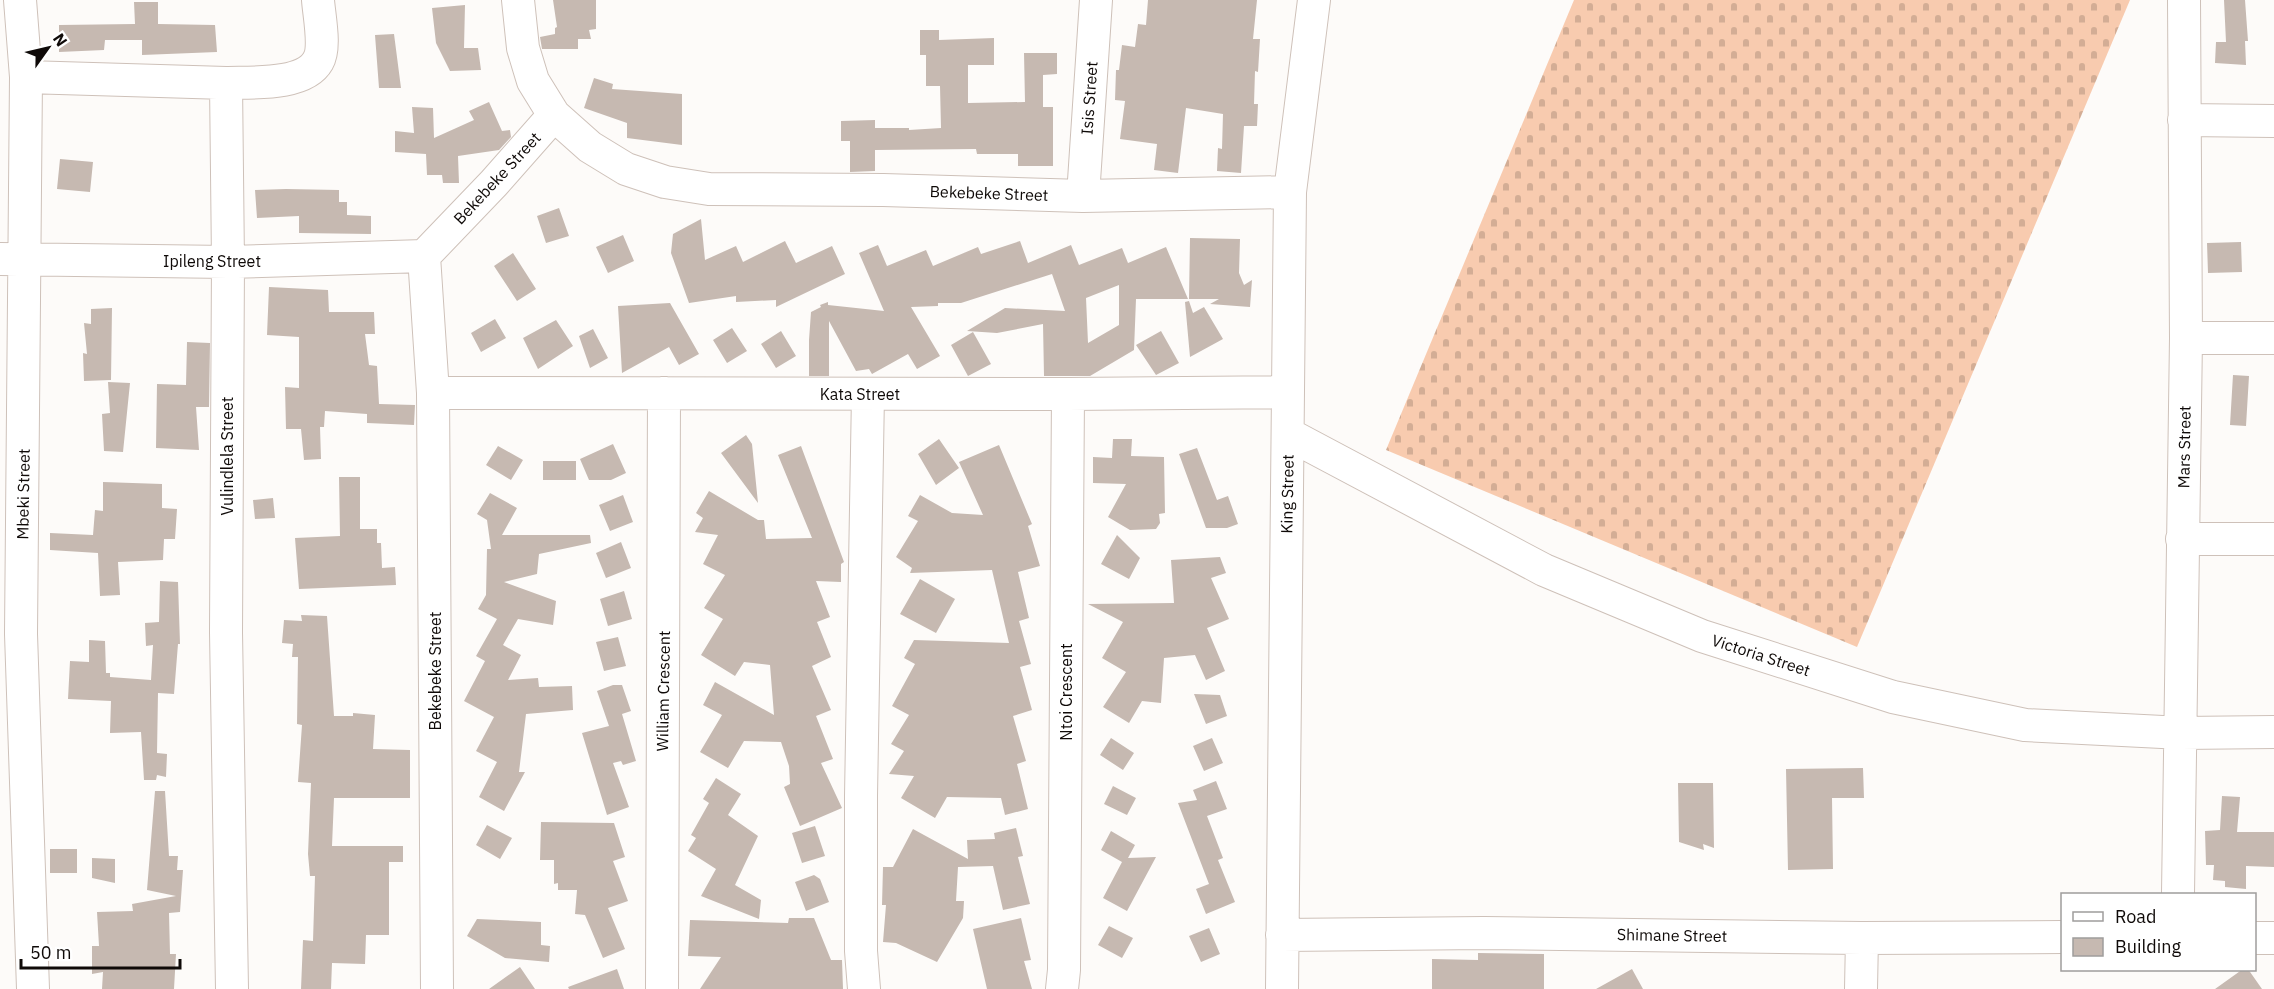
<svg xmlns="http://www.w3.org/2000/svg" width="2274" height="989" font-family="'IBM Plex Sans',sans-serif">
<defs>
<pattern id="cemetery-stones" width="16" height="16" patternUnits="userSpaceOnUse" patternTransform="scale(1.5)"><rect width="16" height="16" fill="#f8cbaf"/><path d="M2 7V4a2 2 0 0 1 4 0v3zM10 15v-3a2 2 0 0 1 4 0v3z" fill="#d3ad95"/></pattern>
</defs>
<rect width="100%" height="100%" fill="#fdfbf9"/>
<!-- cemetery -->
<path fill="url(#cemetery-stones)" d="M1574,0H2130L1857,647L1386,450Z"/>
<!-- building -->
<path fill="#c6b9b1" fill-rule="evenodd" d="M553,0H596V29L589,30L591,39H578V49H542L540,37L555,34V28L557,27Z
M1148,0H1257L1253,39H1260L1258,72L1255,71L1254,104H1258L1257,126H1244L1241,173L1217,171L1218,148L1222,149L1223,114L1186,108L1178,173L1154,170L1157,144L1120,139L1125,101L1115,100L1116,70H1119L1122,45L1135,47L1138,24L1146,25Z
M2224,0H2245L2248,41H2245L2246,65L2215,63L2216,42H2226Z
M134,2H158V24L215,25L217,52L142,55V40H105L104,50L59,52V25L135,24Z
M465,5L464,48H478L481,70L450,71L436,43L432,8Z
M920,30H939V40L994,38V65H968V103L1025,102L1024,53H1057V74L1043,75V107H1053V166H1018V154H977L976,149L875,150V171L850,172V141H841V121L875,120V128H909V130L941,128L940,86H926V55H920Z
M394,34L401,88H379L375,35Z
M594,78L613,84L612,89L682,94V145L627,138V123L584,108Z
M489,102L502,131L510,130L511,137L499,150L458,156L459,183H443L442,175H427L426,154L395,152V131L414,133L412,107L433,108L434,138L474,120L469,111Z
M60,159L93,162L90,192L57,189Z
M286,189L339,190V202H347V215L371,216V234L299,233V216L257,218L255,190Z
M559,208L569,236L546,243L537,216Z
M701,219L705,260L736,246L743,262L785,241L796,263L832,246L845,274L776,307V300L736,302V296L689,303L671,253L673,234Z
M623,235L634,261L608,273L596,247Z
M1190,238L1240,239L1239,273L1244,285L1252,280L1250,307L1210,304L1219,299H1189Z
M1020,241L1028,263L1071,245L1079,265L1122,248L1128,263L1166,247L1188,299H1136L1134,350L1090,376H1044L1043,324L997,333L967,331L1005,308L1065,311L1052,274L961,303H938V306L911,307L940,356L917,369L908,354L872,374L869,369L856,371L829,321V376H809V340L811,312L821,307L820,305L828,302V305L884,311L859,253L878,245L887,266L926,250L933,266L978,247L981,254ZM1119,285V325L1088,343L1086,298Z
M2241,242L2242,272L2208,273L2207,243Z
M513,253L536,289L517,301L494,266Z
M269,287L328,290L329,312H374L375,334H365L369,365L377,366L379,404L415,405L414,425L367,423V414L325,411L324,427H320L321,459L304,460L301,429H286L285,387L299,388V337L267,335Z
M1189,301L1193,313L1204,307L1223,339L1190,357L1185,302Z
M670,303L699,354L679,365L669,347L622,373L618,306Z
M112,308L111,380L84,381L83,353L87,354L84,323L91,324V309Z
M495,319L506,338L481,352L471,333Z
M556,320L573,346L538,369L523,338Z
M732,328L747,351L727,363L713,340Z
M593,329L608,358L590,368L579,336Z
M781,331L796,356L776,368L761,344Z
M1161,331L1179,363L1156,375L1136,345Z
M973,332L991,364L968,376L951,345Z
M187,342L210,343L209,407H196L199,450L156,448L157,384L186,385Z
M2233,375L2249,376L2246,426L2230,425Z
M108,382L130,383L123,452L104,451L102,414L110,413Z
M746,435L752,444L758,503L721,453Z
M939,439L959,468L936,485L918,454Z
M1113,439H1132L1131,456L1164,457L1165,513L1159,514L1160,523L1156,529L1130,530L1108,517L1126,484L1093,483V457L1112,458Z
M613,444L626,473L611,480H589L580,459Z
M999,445L1032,524L1028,526L1040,566L1018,572L1029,618L1019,621L1031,664L1020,667L1032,710L1013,716L1026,761L1017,764L1028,809L1005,815L1001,798L947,797L935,818L901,798L914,776L889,774L904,751L891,744L909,715L892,706L915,664L904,658L914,640L1009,643L992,570L910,573L912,568L896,557L918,521L908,516L920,495L952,513L983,515L959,462Z
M498,446L523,460L511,480L486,465Z
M801,446L844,562L841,564V582L816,581L830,617L817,622L831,657L812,666L831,710L816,716L833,759L821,763L842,808L800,826L784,787L790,784L789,766L781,742L744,741L728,768L700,752L722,715L703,705L715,682L774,715L770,665L744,662L735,676L701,655L723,619L704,608L725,575L703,564L718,535L695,532L703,518L696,513L709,491L758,520H764L766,539L812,538L778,455Z
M1197,448L1217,500L1228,496L1238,524L1227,528H1206L1179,454Z
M543,461H576V480H543Z
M339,477H360V529H377V543H381L382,568L395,567L396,585L299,589L295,538L340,536Z
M103,482L162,484V508L177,509L175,539H164L163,560L118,562L120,595L100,596L98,553L50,550V533L93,535L95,510L103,511Z
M490,493L517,508L502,535H590L591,543L539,554L537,574L504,582L556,601L553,625L518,619L503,645L521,655L508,680L538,678L539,687L572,686L573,710L526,714L519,772H525L504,811L479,797L497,762L476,751L494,717L464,701L485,661L476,656L497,619L478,609L486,595L487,549H491L487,520L477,514Z
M623,495L633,522L610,531L599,505Z
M273,498L275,518L255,519L253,500Z
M1117,535L1140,558L1129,579L1101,564Z
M621,542L631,568L606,578L596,553Z
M1220,557L1226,573L1211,578L1229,619L1207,628L1225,671L1206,680L1195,655L1164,658L1161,703L1142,701L1129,723L1103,707L1126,672L1102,658L1123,622L1088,604L1174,603L1171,560Z
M920,579L955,599L936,633L900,614Z
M160,581L178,582L180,644H178L174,694L158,693L157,753L167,754L166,777L157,775L156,780H144L141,732L110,733L111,701L68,699L70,661L89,662V640L105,641L106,673H110V677L151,680L153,645L146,646L145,623L159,622Z
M624,591L632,619L608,626L600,599Z
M301,615L327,616L334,716H353V713L375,715L373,749L410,750V798H334L332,846H403V862H389V935H366L365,964L332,963L331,989H301L303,940L313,941L315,876H310L308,854L311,783L298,782L302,725L297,724L298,657H292L293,644L282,643L284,620L302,621Z
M618,637L626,666L604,671L596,642Z
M613,685H622L631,711L622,714L636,761L623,765L621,761L613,763L629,807L607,815L582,733L609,726L597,691Z
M1194,694L1220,695L1227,716L1206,724Z
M1111,738L1134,753L1123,770L1100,755Z
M1212,738L1223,763L1204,771L1193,746Z
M1863,768L1864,798H1832L1833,869L1788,870L1786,769Z
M716,778L741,794L728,815L758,836L735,885L761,900L759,919L701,896L716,869L688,851L696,838L691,835L709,803L703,799Z
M1216,781L1227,809L1207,816L1223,858L1218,860L1235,902L1206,914L1196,889L1209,884L1178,803L1197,800L1193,790Z
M1678,783H1713L1714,848L1703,844L1704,850L1679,842Z
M1113,786L1136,798L1127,815L1104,804Z
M155,791H165L169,856H178L177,870H183L180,912L169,913L170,954H176L174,989H102L103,972L92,974V946H99L97,912L133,911L132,904L176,896L147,890Z
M2222,796L2240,797L2237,832H2274V867L2246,866V889L2225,887V881L2213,880L2214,865H2206L2205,831L2220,830Z
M541,822L614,823L625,857L613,861L628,901L608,908L625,949L603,958L585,915L575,914L577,890H558V883L554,884V860H540Z
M487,825L512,838L500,859L476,845Z
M815,826L825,856L802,863L792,833Z
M1016,828L1023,856L1018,857L1030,904L1003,910L993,866L958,867L956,901H964L963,918L937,962L896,943L883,942L886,905H882L883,867H893L913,829L968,859L967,840L995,839L994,833Z
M1111,831L1135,845L1128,858L1156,857L1127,911L1103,898L1122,862L1101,850Z
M50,849H77V873H50Z
M92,858L115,859V883L92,878Z
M814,875L820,879L829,902L806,911L795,882Z
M789,918H814L831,960H842L843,989H700L721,957L688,956L690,920L788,923Z
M1021,918L1031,960L1024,961L1032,989H987L973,929Z
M477,919L541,922V945L550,946L549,962L505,958L467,936Z
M1109,926L1133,938L1122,958L1098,945Z
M1209,928L1220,954L1201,962L1189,936Z
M1478,953L1544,954V989H1432V959L1478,960Z
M520,967L535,989H489Z
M617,969L624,989H569L568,987Z
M1632,969L1643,989H1596Z
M2243,969H2248L2262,989H2215Z"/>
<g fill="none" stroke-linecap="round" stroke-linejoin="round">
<defs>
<path id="minor" d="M20,0L26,77L21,634L33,989
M518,0L523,48L533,81L554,115L590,147L626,169L665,182L709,189L883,190L1083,196L1290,192
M26,77L226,83
M2184,120L2274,121
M1083,196L1096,0
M0,259L228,262L424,256
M2186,338H2274
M433,393L1068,394L1287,392
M1288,434L1544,570L1702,636L1893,697L2025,725L2182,733L2274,732
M2182,539H2274
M2178,894L2186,338L2184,0
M1282,935L1484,933L1862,938L2062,937
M2254,938H2274
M232,989L226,632L228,262L226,83C251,82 304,86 318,61C326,48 319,15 318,0
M437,989L433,393L424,256L494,183L554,115
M662,989L664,393
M864,989L861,951V796L868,394
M1062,989L1064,970L1068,394
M1282,989L1290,192L1314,0
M1861,989L1862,938"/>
</defs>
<!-- minor casing -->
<use href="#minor" stroke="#cec1b9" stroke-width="34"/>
<!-- minor -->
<use href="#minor" stroke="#fff" stroke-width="32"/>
</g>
<g text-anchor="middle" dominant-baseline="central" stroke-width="4.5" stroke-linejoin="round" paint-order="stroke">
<!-- street labels -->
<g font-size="16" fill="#0f0a08" stroke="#fff">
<text transform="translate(1089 98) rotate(-86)">Isis Street</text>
<text transform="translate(497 178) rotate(-47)">Bekebeke Street</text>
<text transform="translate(989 193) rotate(2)">Bekebeke Street</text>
<text x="212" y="261">Ipileng Street</text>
<text x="860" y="394">Kata Street</text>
<text transform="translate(2184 447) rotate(-89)">Mars Street</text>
<text transform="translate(227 456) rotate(-90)">Vulindlela Street</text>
<text transform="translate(23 494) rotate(-89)">Mbeki Street</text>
<text transform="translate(1287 494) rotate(-89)">King Street</text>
<text transform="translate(1761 655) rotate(18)">Victoria Street</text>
<text transform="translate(435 671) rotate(-90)">Bekebeke Street</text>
<text transform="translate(663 691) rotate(-89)">William Crescent</text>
<text transform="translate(1066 692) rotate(-90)">Ntoi Crescent</text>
<text transform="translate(1672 935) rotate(1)">Shimane Street</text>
</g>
</g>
<!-- legend -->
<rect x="2061" y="893" width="195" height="78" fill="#ffffff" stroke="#9f9d9c" stroke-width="1.5"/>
<rect x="2073" y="912" width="30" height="9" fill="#ffffff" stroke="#9f9d9c" stroke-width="1.5"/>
<text x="2115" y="923" font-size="18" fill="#0f0a08">Road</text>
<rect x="2073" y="938" width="30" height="18" fill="#c6b9b1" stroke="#9f9d9c" stroke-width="1.5"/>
<text x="2115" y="953" font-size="18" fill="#0f0a08">Building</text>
<!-- north arrow -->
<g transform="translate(48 48) rotate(56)" stroke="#ffffff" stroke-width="4.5" paint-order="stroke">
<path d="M0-4.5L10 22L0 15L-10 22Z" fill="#0f0a08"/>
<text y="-9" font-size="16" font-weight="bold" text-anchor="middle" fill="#0f0a08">N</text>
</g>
<!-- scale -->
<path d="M21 959v9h159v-9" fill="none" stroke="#0f0a08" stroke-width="3"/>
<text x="30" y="959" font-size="18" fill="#0f0a08" stroke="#ffffff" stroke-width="4.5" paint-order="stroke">50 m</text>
</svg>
